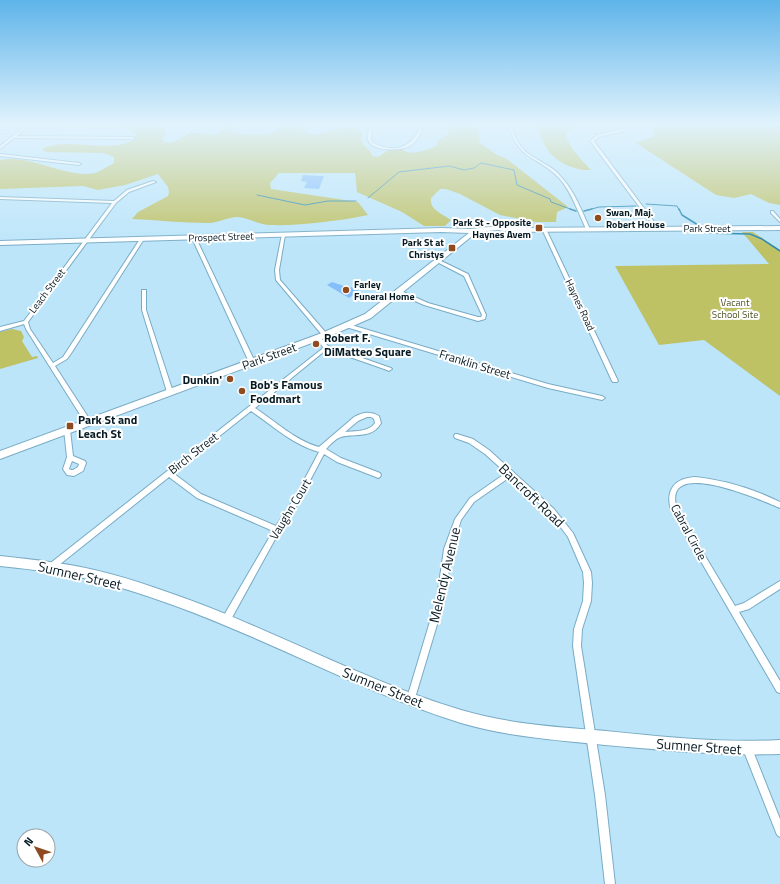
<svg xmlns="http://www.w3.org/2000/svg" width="780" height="884" font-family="'Titillium Web',sans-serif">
<rect width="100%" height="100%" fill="#bce5fa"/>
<!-- green -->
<path fill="#bec164" d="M64,124H163L166,133L162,140C172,149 182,134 192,133C201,132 208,137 218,134L222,129L217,124H228L233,133C246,134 270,139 279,128L277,124H305L302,130L312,135C327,135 350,119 363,134L361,140C364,147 371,149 372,156L378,157L389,150L402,149C411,157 426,150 436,146L438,144L436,142L449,133L446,124H477L480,143L497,155L507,159L568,207L557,212L556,222H536L500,215L460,194L446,189H440L431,198C429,210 443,214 451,220L445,226H424L402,212L357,192L355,173H279L270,183L271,189L358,202L368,215C340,221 299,226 270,225C259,225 250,218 238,217C227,217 219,223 208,223C183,223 157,220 132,219L138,212L168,196L169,192L168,187L158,174L125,185L98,190L83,186L0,189V160C32,154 66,179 95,173C101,171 108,166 114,163V157L104,153L47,152L43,150L44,148C73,137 106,154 134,140L136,135C121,116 82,135 64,124Z
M537,124H593L579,125L566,132C567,147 581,159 591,170C575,171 554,162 546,147C541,140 540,131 537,124Z
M650,124H780V205L769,203L751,194L734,198L716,195L636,143L654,136V128Z
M742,232H753L780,250V396L704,340L659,345L615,266L769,264Z
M12,329L21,331L24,337L22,341L32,357L37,356L38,358L0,369V332Z"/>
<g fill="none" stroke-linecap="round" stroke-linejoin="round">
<!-- stream-far1 -->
<path stroke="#2386ae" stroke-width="1" d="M257,195L305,205L328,201H356
M368,198L399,172L449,166L464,170L474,168L481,163L514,170L517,185L550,199L551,202L573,210
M646,204L677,206L679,210
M588,210L599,207L636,206"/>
<!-- stream -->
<path stroke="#2386ae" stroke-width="1.5" d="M570,209L576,211
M679,209L682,215L698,225
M584,211L592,209
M705,233L750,234L762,239L780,251"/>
</g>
<!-- building -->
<path fill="#84befb" d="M303,175L319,176H324L319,189L304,188L307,182L301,181Z
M332,282L350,288L351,287L359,291L349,298L327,285Z"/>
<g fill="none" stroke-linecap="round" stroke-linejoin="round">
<defs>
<path id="street" d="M187,124H189L195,133H193Z
M257,124H259L257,126L256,125Z
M370,124H372L371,139L372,142C391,153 410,150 419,129L415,124H417L422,129C420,136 416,142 410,146C401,151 370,152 368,139C367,135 369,128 370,124Z
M509,124H511C513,131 515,138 519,144C526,155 538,159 548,166C554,169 558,173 562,178C575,192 582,212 590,229L589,230L586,229C578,212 572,193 560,179C539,156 516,160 509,124Z
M621,124H623L625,131L599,137L594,141L658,227V229H656L590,141L597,135L622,129Z
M13,136L133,137L135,138L133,139L12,138Z
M0,154L79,163L81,164L79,165L0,156Z
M153,181L156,182L129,192L116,203L28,322L30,329L53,363L63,357L140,239L143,238L144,239L72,352L67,359L55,366L90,420L91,422L88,424H86L26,329L24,324L0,331V327L24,321L112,203L0,199V197L114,201L127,190Z
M771,211H773L780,219V222L771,213Z
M543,228L546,229L618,381L617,382H613L612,381L542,229Z
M282,234L285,235L279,270L280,280L327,334V336H323L276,280L275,270Z
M193,237L196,238L255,362L254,363L252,364L249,362L192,238Z
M437,260H439L468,274L486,315L485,319L478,321L424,305L397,293V291H401L428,303L478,317H481L482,315L464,276L437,262Z
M142,290H146V310L173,392L170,394L167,392L142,310Z
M348,324L548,384L602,396L605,398L602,400L548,388L346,327V326Z
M318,336L320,337L328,346L391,368L392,369L389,371L387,370L327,349L255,408C275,421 296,441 319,447L354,417C363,412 370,411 379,416L381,423C372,439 356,433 341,437C336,438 330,445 326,449L341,458L380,473L381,475L380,477L378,478L376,477L337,462L324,454L297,505L279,532L229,623L226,624L223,623L222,620L223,617L273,531L197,498L169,477L54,569L51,570L48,569L47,567L48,565L322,349L323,347L316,338ZM251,411C273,426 293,445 319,452L293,501L276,526L201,494L173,473ZM367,417H371L374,419L375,423C369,432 355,431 345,432L358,421Z
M65,428H69L70,430L73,456L85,461L86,463L83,471L74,476L67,475L63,469L67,457L64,430ZM72,461L79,464L78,467L73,470H71L69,469Z
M455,434H457L473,439L489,450L554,509L573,533L591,572L592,583L591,601L582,629L581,646L605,795L615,884H605L595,795L573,646L574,629L583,601L584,583L583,572L568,537L550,513L510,477L474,502L461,520L452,549L445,598L415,698L414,701L411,702L408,701L407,698L437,598L444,549L455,519L470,498L506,473L485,454L469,443L455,438L454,436Z
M695,477C724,480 754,489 780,502V508C763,501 660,455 677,509L735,606L744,603L780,581V589L749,609L739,612L780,681V693L777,692L671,510C665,490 675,478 695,477Z
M748,744L751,746L780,819V837L777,835L743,749L745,746Z"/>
<path id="secondary" d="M14,124H20L0,130V128Z
M28,124H32L0,149V146Z
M498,226L516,228L780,226V230L509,232L498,230L477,232L371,318L328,337L0,459V451L322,333L365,314L469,233L441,232L0,245V241L441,228L470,229Z
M0,556C19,558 38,560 57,563C95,568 134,580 170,593C269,627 361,680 461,710C508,724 557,727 606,731C664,737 721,743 780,740V754C721,756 664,750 605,745C557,740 508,737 461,723C361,692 269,639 170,604C134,591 95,579 57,573C38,570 19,568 0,566Z"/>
</defs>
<!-- street casing -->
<use href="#street" stroke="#79abc4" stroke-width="2"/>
<!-- secondary casing -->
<use href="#secondary" stroke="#79abc4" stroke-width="2"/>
<!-- street -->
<use href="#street" fill="#fff" fill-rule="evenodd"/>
<!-- secondary -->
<use href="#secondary" fill="#fff" fill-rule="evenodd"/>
</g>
<!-- sky -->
<linearGradient id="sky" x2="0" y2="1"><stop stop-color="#5eb4e9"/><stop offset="0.5" stop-color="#e1f3fd"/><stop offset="1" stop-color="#e1f3fd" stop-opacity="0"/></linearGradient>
<rect width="780" height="248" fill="url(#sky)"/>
<!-- markers -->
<g fill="#8f4b1f" stroke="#fff" stroke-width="1.5">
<circle cx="598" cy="218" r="4"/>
<rect x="535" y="224" width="8" height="8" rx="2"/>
<rect x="448" y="244" width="8" height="8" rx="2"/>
<circle cx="346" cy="290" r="4"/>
<circle cx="316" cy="344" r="4"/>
<circle cx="230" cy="379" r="4"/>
<circle cx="242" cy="391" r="4"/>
<rect x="66" y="422" width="8" height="8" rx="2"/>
</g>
<g text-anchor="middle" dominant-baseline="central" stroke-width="4" stroke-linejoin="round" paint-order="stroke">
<!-- far-poi labels -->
<g font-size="10" font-weight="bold" fill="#061a23" stroke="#fff" text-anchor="start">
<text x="606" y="212">Swan, Maj.<tspan x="606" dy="12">Robert House</tspan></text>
<text x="531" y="222" text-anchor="end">Park St - Opposite<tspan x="531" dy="12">Haynes Avem</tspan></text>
<text x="444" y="242" text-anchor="end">Park St at<tspan x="444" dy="12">Christys</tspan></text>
<text x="354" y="284">Farley<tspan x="354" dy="12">Funeral Home</tspan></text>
</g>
<!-- far-street labels -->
<g font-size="10" fill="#061a23" stroke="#fff">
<text x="707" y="228">Park Street</text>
<text transform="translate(221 237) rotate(-2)">Prospect Street</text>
<text transform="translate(47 291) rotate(-53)">Leach Street</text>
<text transform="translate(580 305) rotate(65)">Haynes Road</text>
</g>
<!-- far-park labels -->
<g font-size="10" fill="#505125" stroke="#fff">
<text x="735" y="302">Vacant<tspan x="735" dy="12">School Site</tspan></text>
</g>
<!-- poi labels -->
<g font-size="12" font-weight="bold" fill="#061a23" stroke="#fff" text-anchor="start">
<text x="324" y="337">Robert F.<tspan x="324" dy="14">DiMatteo Square</tspan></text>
<text x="222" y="379" text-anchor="end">Dunkin'</text>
<text x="250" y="384">Bob's Famous<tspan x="250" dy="14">Foodmart</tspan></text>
<text x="78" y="419">Park St and<tspan x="78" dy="14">Leach St</tspan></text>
</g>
<!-- street labels -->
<g font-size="12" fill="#061a23" stroke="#fff">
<text transform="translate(269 356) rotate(-20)">Park Street</text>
<text transform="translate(475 364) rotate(17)">Franklin Street</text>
<text transform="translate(193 453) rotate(-38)">Birch Street</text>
<text transform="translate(290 509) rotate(-59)">Vaughn Court</text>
<text transform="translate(689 532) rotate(62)">Cabral Circle</text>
</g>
<!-- near-street labels -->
<g font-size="14" fill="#061a23" stroke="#fff">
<text transform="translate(532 495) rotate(44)">Bancroft Road</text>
<text transform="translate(80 575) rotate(13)">Sumner Street</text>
<text transform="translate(444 575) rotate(-77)">Melendy Avenue</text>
<text transform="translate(383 687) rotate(22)">Sumner Street</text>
<text transform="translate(699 746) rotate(4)">Sumner Street</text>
</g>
</g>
<!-- north arrow -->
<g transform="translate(36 848) rotate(310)"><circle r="19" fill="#ffffff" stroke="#9ba3a7"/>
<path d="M0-3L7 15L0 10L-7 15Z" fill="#8f4b1f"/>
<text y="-6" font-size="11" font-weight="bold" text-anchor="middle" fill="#061a23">N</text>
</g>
</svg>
